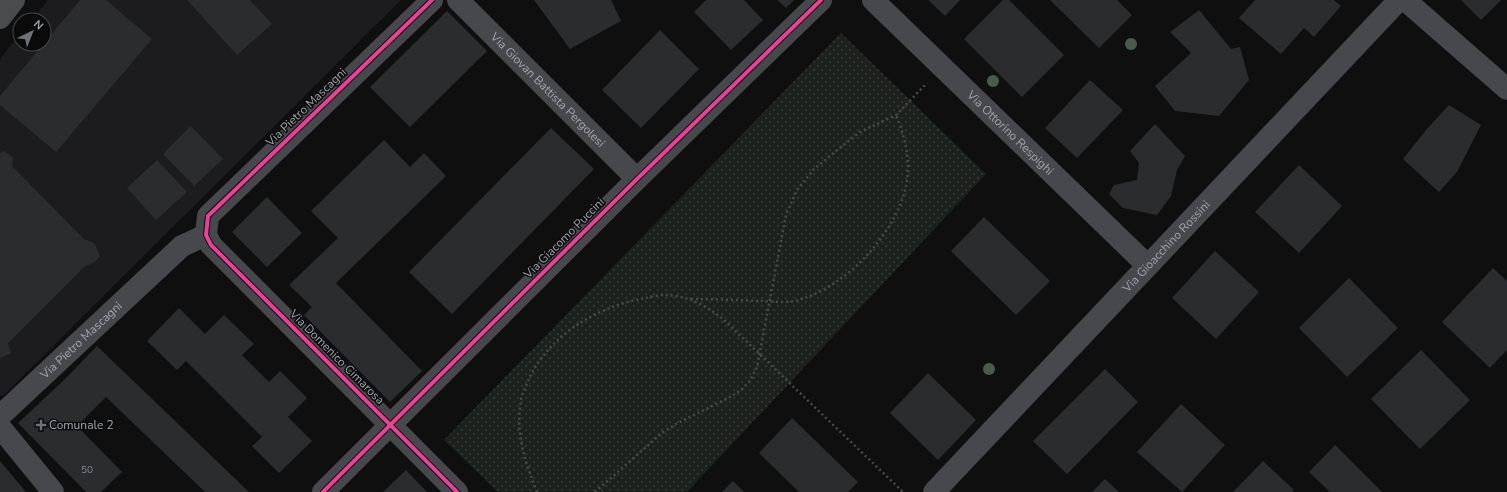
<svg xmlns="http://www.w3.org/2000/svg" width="1507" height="492" font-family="'Nunito Sans',sans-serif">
<defs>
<pattern id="park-dots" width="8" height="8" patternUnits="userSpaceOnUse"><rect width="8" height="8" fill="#1c211d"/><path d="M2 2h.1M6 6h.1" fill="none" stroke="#3a3e3b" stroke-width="1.8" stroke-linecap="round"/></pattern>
</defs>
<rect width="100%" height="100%" fill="#0f0f10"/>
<!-- built -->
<path fill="#1c1c1e" d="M48,0H401L2,397L0,395V59L20,34V44H44V20H32Z"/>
<!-- park -->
<path fill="url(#park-dots)" d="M841,33L986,174L687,492H498L444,440Z"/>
<!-- building -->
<path fill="#2b2c2d" d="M80,0H106L152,39L56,152L0,105V96Z
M187,0H250L272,24L237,55Z
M534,0H611L621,21L570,49Z
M706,0H744L763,20L731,50L694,12Z
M777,0H794L786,8Z
M928,0H960L945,16Z
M1003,0H1009L1064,55L1022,97L964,39Z
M1050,0H1117L1132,15L1099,48Z
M1255,0H1334L1341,6L1314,37L1304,28L1281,54L1239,18Z
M1461,0H1501L1481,20Z
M1199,10L1231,49L1240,47L1249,80L1219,116L1175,111L1155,86L1191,53L1170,32Z
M447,11L487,51L410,127L370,87Z
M660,30L699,69L641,128L602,90Z
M1090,80L1123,110L1077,158L1045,128Z
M1449,105L1481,125L1457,172L1439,192L1403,159L1426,130Z
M1155,124L1185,156L1177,170L1171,196L1157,215L1123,208L1109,194L1114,185L1137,180L1139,163L1130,151Z
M191,126L223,159L194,186L163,154Z
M551,128L594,169L452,314L409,272Z
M384,140L410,167L424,153L446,176L336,283L422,371L390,402L304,315L312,307L289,285L338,238L311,211Z
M4,151L13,157L12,166L84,239L94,243L100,256L95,262L84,267L8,343L11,353L1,358L0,357V153Z
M157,160L187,192L156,220L127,188Z
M1299,165L1342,206L1299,253L1255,212Z
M267,197L302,233L267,267L232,232Z
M984,217L1050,281L1016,315L951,251Z
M1215,251L1259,292L1216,339L1172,298Z
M1493,268L1507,281V350L1490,368L1442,322Z
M1349,278L1398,328L1347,377L1299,328Z
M179,308L205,334L224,315L254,344L242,355L269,382L280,371L307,398L288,417L312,441L279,473L252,446L262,437L186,361L177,370L147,341Z
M97,346L249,492H205L106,397L77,426L122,472L101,492H86L18,423L62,382Z
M1421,350L1470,400L1420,449L1371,399Z
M1105,369L1138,402L1067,474L1033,441Z
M928,373L976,420L938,460L890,413Z
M1181,404L1225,445L1182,492L1137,452Z
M792,418L858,482L848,492H799L759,453Z
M1335,445L1382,492H1330L1309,472Z
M0,461L26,492H0Z
M1263,461L1294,490L1292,492H1233Z
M406,470L427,492H383Z
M1105,479L1119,492H1092Z
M733,481L744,492H722Z"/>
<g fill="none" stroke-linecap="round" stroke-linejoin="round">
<!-- path -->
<path stroke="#484a4d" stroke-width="2.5" stroke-dasharray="2 3" stroke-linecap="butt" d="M691,299C713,299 736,300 758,301C769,301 783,303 794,301C846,290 906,225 908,171C909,151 903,133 896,115
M537,492C525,462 515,433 521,400C521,396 524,391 526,386C544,338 596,306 646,298C651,297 658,295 664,295C687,295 707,306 724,320L903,492
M595,492L662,433L676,424L730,397L741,390L750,381L757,367L786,215L797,190L813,170L831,155L860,132L896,115L927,83"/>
<!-- minor -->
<g stroke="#47484b" stroke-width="22">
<path d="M432,0L208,216L206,235L211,245L457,492"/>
<path id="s1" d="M458,0L637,179"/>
<path id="s2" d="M873,0L1147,265"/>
<path d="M1405,0L1507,89"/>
<path id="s3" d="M0,416L182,246L206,235"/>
<path d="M323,492L637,179L821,0"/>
<path id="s4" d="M934,492L1399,0"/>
</g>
<!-- tertiary -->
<path stroke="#47484b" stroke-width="22" d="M0,427L53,492"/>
<!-- secondary -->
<path stroke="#4a4b4d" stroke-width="22" d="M0,18L14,0"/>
<defs>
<path id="cycleway" d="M432,0L208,216L206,235L211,245L457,492
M323,492L637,179L821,0"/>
</defs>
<!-- cycleway casing -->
<use href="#cycleway" stroke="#0a0a0b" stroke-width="6"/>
<!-- cycleway -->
<use href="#cycleway" stroke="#ea4096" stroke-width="4"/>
</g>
<!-- trees -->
<g fill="#4a5a4c">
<circle cx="1131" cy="44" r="6"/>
<circle cx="993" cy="81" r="6"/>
<circle cx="989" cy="369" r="6"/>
</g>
<!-- markers -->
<path fill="#6f7177" stroke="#0a0a0b" stroke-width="1.5" d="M39 419h4v4h4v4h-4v4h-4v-4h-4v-4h4z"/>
<g text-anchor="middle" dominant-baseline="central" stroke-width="3" stroke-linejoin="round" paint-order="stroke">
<!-- number labels -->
<g font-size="10" fill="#84888e">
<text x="87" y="470">50</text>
</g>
<!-- street labels -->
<g font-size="12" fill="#a2a6af" stroke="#0a0a0b">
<text stroke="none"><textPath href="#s1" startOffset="127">Via Giovan Battista Pergolesi</textPath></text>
<text transform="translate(306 107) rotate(-44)">Via Pietro Mascagni</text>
<text stroke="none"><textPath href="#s2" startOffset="191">Via Ottorino Respighi</textPath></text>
<text transform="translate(564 238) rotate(-45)">Via Giacomo Puccini</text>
<text stroke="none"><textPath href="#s4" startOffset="338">Via Gioacchino Rossini</textPath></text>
<text stroke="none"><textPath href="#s3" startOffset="111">Via Pietro Mascagni</textPath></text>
<text transform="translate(337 357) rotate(45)">Via Domenico Cimarosa</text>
</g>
<!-- poi labels -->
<g font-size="12" fill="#a2a6af" stroke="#0a0a0b" text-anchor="start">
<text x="49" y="425">Comunale 2</text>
</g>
</g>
<!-- north arrow -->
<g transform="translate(32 32) rotate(43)"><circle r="19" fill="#0a0a0b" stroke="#47484d"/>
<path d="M0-3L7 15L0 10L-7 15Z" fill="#6f7177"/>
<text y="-6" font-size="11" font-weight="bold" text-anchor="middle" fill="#a2a6af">N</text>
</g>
</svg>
